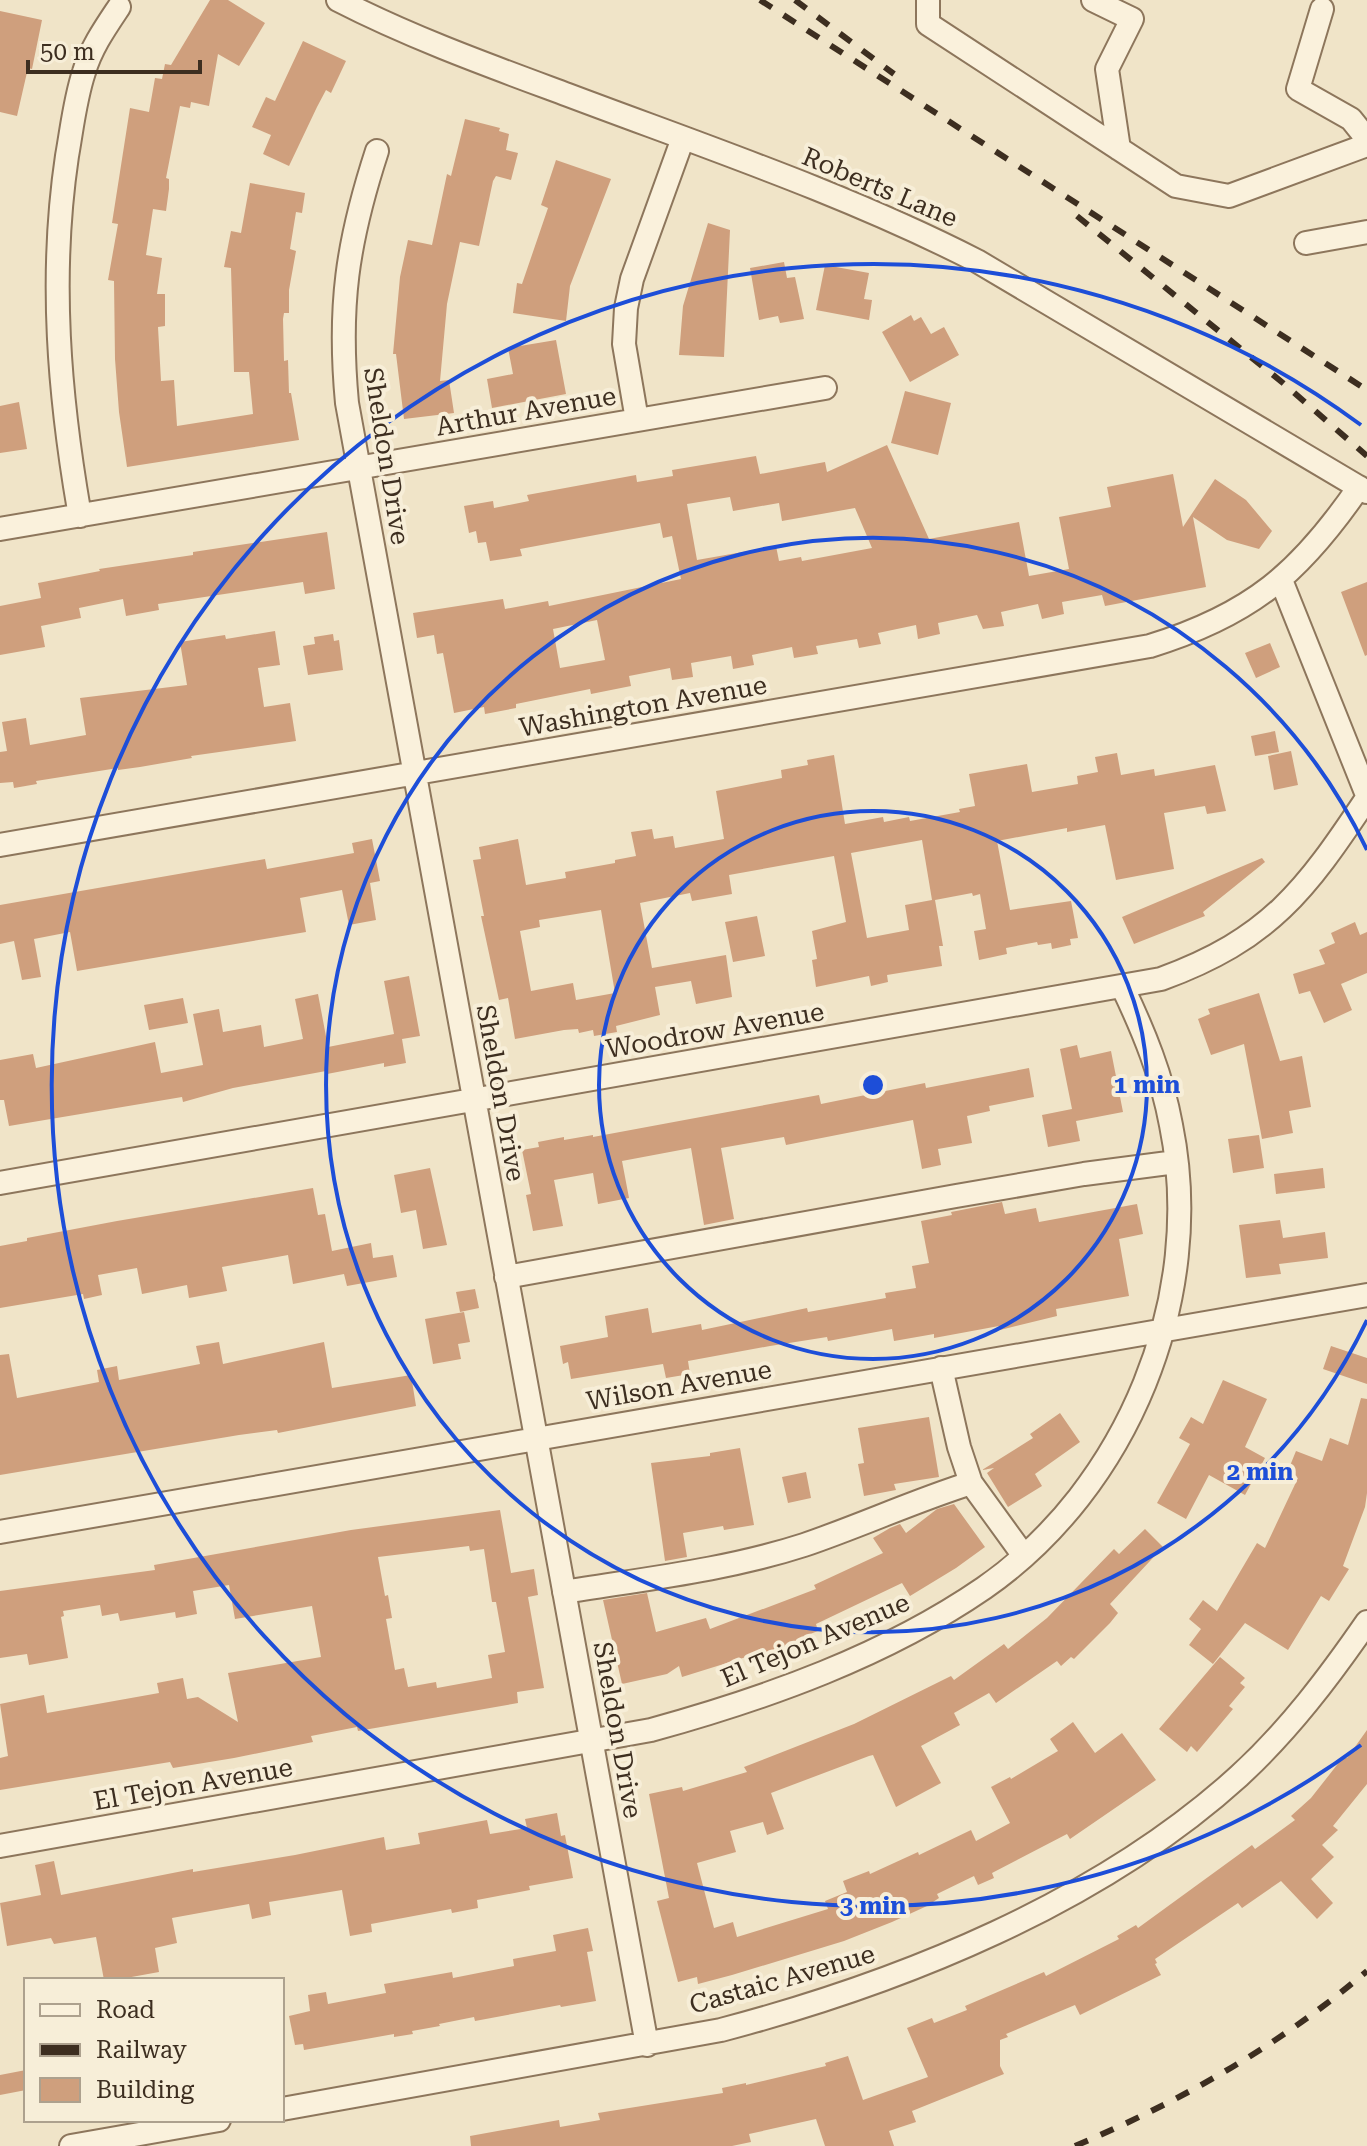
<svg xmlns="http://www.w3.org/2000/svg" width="1367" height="2146" font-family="'Roboto Serif',serif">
<rect width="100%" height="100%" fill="#f0e4c8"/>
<!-- building -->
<path fill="#cf9f7d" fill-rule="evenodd" d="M210,0H228L265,23L239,66L218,54L209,106L191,102L190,108L180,106L166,178L169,179V189L166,211L153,209L146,255L162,258L157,294H165V326L158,327L161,381L174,380L177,426L253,414L249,372H234L231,268L224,267L231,231L241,233L250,183L305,193L302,213L296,212L290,249L296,251L289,290V313H284L283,319L284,361L288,360L289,393H291L299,440L127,467L119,412L115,359L114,281L108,280L118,224L112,223L130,108L149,112L155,78L162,79L165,64L171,65Z
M0,11L42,20L32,69L28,68L17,116L0,112Z
M303,41L346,61L331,93L326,90L317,107L289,166L263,154L271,135L252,127L266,97L275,101Z
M465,119L500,128L499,131L509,134L506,150L518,153L511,180L496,176L493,181L479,246L460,242L447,304L440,381L449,380L454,413L404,419L396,354H393L400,277L408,240L432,245L447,174L451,176Z
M556,160L611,179L570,286L566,321L513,313L517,283L522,284L548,208L541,205Z
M708,223L730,230L724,357L679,355L683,306Z
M784,262L787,278L795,277L804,319L780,323L778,316L759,320L750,268Z
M825,265L869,273L864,299L872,300L869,320L816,310Z
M911,315L914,321L921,317L931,334L944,327L959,355L910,382L882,332Z
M556,340L566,394L492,408L487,379L513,374L508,348Z
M905,391L951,403L938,455L891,443Z
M19,402L27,449L0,453V406Z
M887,445L929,539L1019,522L1029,576L1069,569L1059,517L1111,507L1107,487L1173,474L1183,527L1215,479L1246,500L1272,531L1259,549L1227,540L1193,517L1206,587L1105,606L1102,595L1062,602L1064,614L1042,619L1038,604L1001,612L1004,626L983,629L977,615L938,623L940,634L918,639L916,625L878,633L881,644L859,648L857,639L816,646L818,654L794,658L792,647L752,655L754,665L733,669L731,656L691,663L693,677L672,680L670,668L629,676L631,686L591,694L590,689L516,704V708L485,714L484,707L454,713L443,653L437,654L434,635L417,638L413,613L503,599L505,609L548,601L549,606L681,579L672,536L663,538L660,523L520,549L522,556L490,561L486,542L478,543L476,531L469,533L464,506L493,501L494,508L529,501L527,495L636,475L637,482L673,476L672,470L756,456L760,474L825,462L827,472ZM730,497L733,511L779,503L782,521L855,508L872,548L802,561L801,557L779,561L776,546L697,560L687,504ZM597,620L605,660L560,668L553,629Z
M327,532L335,589L305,594L303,582L158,604L159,610L126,616L123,599L79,608L81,618L41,626L45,647L0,655V606L41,598L38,583L100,571L99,569L193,555V552Z
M1367,582V655L1365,656L1341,592Z
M275,631L280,665L258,668L264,707L290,703L296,741L191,756L192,758L140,767L118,770V768L36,781L37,784L14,788L13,782L0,783V752L7,751L2,722L26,718L30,745L86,735L80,698L187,685L180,642L225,635L226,639Z
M333,634L334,641L339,640L343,670L308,675L303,646L315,644L314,637Z
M1270,643L1280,667L1256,678L1245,653Z
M1275,731L1279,752L1255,756L1251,736Z
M1291,751L1298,785L1274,790L1268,756Z
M1117,753L1121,775L1154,769L1155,776L1215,765L1226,811L1207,814L1205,806L1164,813L1174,869L1116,880L1105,825L1067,832V828L997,841L1010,910L1071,901L1078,938L1070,939L1071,945L1052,949L1051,943L1038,945L1037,942L1006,948L1007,954L979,960L974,931L986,929L980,894L973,896L972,893L935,900L943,946H939L942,966L887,975L888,982L871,986L869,976L816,987L812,960L817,959L812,931L846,922L834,856L729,875L732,894L692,901L690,893L640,903L652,968L726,955L732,997L696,1004L691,981L655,987L660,1015L616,1026L617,1032L594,1036L593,1030L579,1033L578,1029L564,1030L515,1039L508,998L499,1000L481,916H484L473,860L481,859L479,847L518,839L526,885L566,878L565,872L615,863V860L636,856L631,832L652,829L654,839L673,836L675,848L724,839L716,791L782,778L781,770L808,765L807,760L834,755L845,824L883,817L884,822L909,817L910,821L960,812L959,809L975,806L969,774L1027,764L1032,792L1078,784L1077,776L1098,772L1095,757ZM922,840L932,900L905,905L909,930L867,938L851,853ZM601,910L615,993L576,1000L573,983L531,991L520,931L540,927L539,920Z
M372,839L380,881L370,883L376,920L349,925L342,890L300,898L306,932L77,971L70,932L34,939L41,977L22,980L14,941L0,944V905L265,859L267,869L354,853L352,843Z
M1262,858L1265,862L1203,912L1205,916L1134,944L1122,917Z
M757,916L765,956L733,962L725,922Z
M1355,922L1360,935L1367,932V973L1341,984L1352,1010L1324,1023L1310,991L1299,994L1293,974L1325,964L1319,950L1335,943L1331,933Z
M409,976L420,1036L402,1039L406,1063L384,1067V1063L327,1074L326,1071L233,1088L183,1102L182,1097L9,1126L4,1100H0V1060L33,1054L36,1068L155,1042L161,1073L203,1065L193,1014L219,1009L223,1032L261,1025L264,1047L303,1039L295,999L318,994L328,1047L394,1034L384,981Z
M1259,993L1280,1061L1302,1056L1311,1107L1289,1111L1293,1133L1262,1139L1244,1044L1211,1055L1198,1019L1210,1014L1208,1009Z
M183,998L188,1023L149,1030L144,1005Z
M1077,1045L1080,1058L1111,1051L1123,1112L1076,1121L1080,1141L1048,1147L1042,1115L1072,1109L1060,1049Z
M1029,1068L1034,1097L989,1106L990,1111L967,1116L972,1143L938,1149L941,1165L922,1169L913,1120L786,1145L784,1137L721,1148L734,1219L704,1225L691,1148L622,1161L629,1198L598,1204L593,1173L554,1180L563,1226L533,1231L526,1195L531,1194L522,1150L539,1147L538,1142L564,1137V1140L593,1135V1137L819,1095L821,1104L925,1083L926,1088Z
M1259,1135L1264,1168L1233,1173L1228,1139Z
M430,1168L447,1245L423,1249L416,1210L401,1213L394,1175Z
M1323,1168L1325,1188L1276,1194L1274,1174Z
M313,1188L318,1215L325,1214L332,1251L371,1243L373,1258L393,1255L397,1277L347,1286L344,1274L293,1284L288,1255L222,1267L227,1291L189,1298L187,1285L142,1294L137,1268L98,1275L102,1295L84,1299L83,1294L0,1308V1246L27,1241V1238L117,1221Z
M1002,1202L1005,1214L1036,1208L1039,1222L1137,1204L1143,1234L1119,1239L1129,1296L1056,1309L1057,1316L1000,1330L999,1326L934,1338V1334L894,1341L892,1329L828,1341L827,1337L770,1346L688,1361L690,1374L666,1378L663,1364L571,1379L568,1362L563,1364L560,1346L608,1337L605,1316L648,1308L652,1333L701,1324L702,1330L807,1308L808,1312L886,1298L885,1293L916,1288L912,1266L929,1263L921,1221L952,1215L951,1212Z
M1280,1220L1283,1238L1325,1232L1328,1258L1279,1264L1281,1274L1246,1278L1239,1225Z
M475,1289L479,1308L460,1312L456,1292Z
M464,1312L470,1342L458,1344L461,1359L433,1364L425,1319Z
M219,1342L223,1364L324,1342L332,1388L411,1375L416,1406L278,1433L277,1430L239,1435L0,1475V1355L9,1354L17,1398L99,1382L97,1370L117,1366L119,1380L200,1364L196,1346Z
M1331,1346L1367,1358V1384L1323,1369Z
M1223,1380L1267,1399L1245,1447L1265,1458L1245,1495L1209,1475L1186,1519L1157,1503L1190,1444L1179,1438L1191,1417L1203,1424Z
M1361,1398L1367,1399V1493L1365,1507L1343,1566L1349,1569L1329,1601L1321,1596L1288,1650L1245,1623L1213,1664L1189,1645L1201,1629L1189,1619L1203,1600L1217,1611L1257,1543L1265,1548L1298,1478L1287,1473L1296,1451L1322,1461L1330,1438L1348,1445Z
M1060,1413L1080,1442L1035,1474L1042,1486L1008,1507L987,1473L994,1468L982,1470L1033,1438L1030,1434Z
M929,1417L939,1477L894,1484L896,1490L864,1496L858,1464L864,1463L858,1428Z
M740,1448L754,1525L724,1530L723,1526L683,1533L687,1557L665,1561L651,1463L710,1456V1453Z
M806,1472L811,1498L788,1503L782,1477Z
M954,1504L985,1547L956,1568L910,1596L902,1583L816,1624L818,1631L810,1634L812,1637L763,1656L762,1652L682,1677L679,1666L667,1674L622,1684L603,1600L647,1593L656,1632L706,1618L710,1629L816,1589L814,1585L883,1553L873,1538L890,1528L900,1524L906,1533L937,1509Z
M500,1510L511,1573L534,1569L538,1595L528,1597L544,1688L517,1692L518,1703L358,1731L357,1727L311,1736L313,1742L234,1758L173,1768L170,1762L0,1790V1758L8,1756L0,1704L44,1695L47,1713L159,1693L157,1683L183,1678L187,1699L198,1697L238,1722L228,1673L321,1657L312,1606L235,1619L229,1585L193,1591L197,1614L176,1618L175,1612L120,1621L118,1613L102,1616L100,1605L63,1611L64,1616L61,1617L68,1658L29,1665L27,1654L0,1658V1591L155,1570L154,1565L351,1530ZM469,1546L470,1551L484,1549L492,1602H496L505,1652L488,1655L492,1678L437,1688L436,1682L408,1687L404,1668L395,1670L386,1619L392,1618L388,1595L385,1596L378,1557Z
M1145,1529L1163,1547L1110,1604L1118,1613L1110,1623L1074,1659L1071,1657L1061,1666L1057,1661L996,1703L989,1693L954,1713L960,1725L921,1746L941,1783L896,1807L873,1755L869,1756L771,1793L784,1829L767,1835L763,1822L730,1831L736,1852L697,1863L714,1928L733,1922L737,1937L828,1909L825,1901L847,1892L843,1881L869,1871L870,1874L918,1852L919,1855L971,1830L976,1841L1010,1823L991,1787L1010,1777L1011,1779L1058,1751L1050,1739L1073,1722L1095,1753L1122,1733L1156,1780L1070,1839L1067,1834L992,1873L994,1878L978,1885L974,1876L937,1894L939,1898L927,1906L892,1922L844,1941L732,1975L698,1984L697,1977L678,1982L657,1901L669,1898L649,1794L682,1787L683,1791L747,1772L744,1767L854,1724L951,1676L954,1680L1004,1644L1008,1649L1047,1618L1114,1549L1119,1554Z
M1220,1657L1245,1678L1240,1683L1245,1687L1229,1706L1233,1709L1197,1752L1191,1746L1187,1752L1159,1729Z
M1367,1730V1784L1333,1826L1338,1830L1322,1845L1334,1857L1311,1879L1333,1903L1317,1919L1281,1881L1242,1908L1238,1903L1155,1959L1157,1963L1155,1964L1161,1975L1080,2015L1075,2005L1006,2034L1008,2037L1000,2040V2066L1004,2074L912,2111L916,2122L889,2131L894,2146H825L816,2119L749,2134L751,2142L732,2146H471L470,2136L559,2120L560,2127L600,2120L598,2113L723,2093L722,2088L746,2083V2085L826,2066L825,2063L848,2056L863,2100L928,2077L907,2028L932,2018L934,2023L967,2010L965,2006L1044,1972L1046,1976L1119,1939L1117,1936L1136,1925L1138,1928L1252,1845L1255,1849L1295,1820L1291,1816L1311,1798L1344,1756L1347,1758Z
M557,1813L561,1836L565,1835L573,1878L529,1886L530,1890L477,1900L478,1908L452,1913L451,1909L371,1924L372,1932L350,1936L342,1890L269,1902L271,1915L252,1919L249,1904L172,1918L177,1943L155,1948L159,1972L115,1980H104L96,1937L54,1944L51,1938L7,1946L0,1903L41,1895L35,1865L54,1861L61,1895L193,1869V1872L295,1855L384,1837L386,1850L420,1844L418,1833L487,1820L490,1834L527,1828L525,1819Z
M588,1928L593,1951L587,1952L596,2001L561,2007L560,2005L475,2021L474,2017L439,2024L440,2026L412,2031L413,2034L394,2037V2034L304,2050L303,2044L295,2045L289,2016L310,2011L308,1995L326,1992L328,2004L386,1993L384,1984L452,1972L453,1978L514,1966L513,1959L556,1951L553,1935Z
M26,2070V2090L0,2095V2075Z"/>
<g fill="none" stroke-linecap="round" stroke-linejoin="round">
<defs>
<path id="minor" d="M338,0C412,38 490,66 568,95C706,147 846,194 977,261L1367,492
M928,0V24L1176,186L1229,196L1367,145
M1093,0L1132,19L1107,69L1119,149
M1322,9L1298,89L1351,119L1367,139
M377,151C347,243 338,307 347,403L647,2045
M1306,243L1367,232
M637,420L624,344L626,308L632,279L683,138
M80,516C59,396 49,277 67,156C72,128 75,99 84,72C91,48 105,28 119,7
M0,529L825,388
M1281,580L1367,795
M0,845L1150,646C1251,615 1300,573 1359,487
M0,1183L1161,979C1270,939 1305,891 1367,798
M506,1277L956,1196L1084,1174L1176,1162
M941,1368L959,1447L971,1483L1024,1556
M0,1532L1367,1295
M564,1592C644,1579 727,1570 804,1545C860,1526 914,1501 971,1483
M0,1846L651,1730C767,1698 885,1656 984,1588C1128,1488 1206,1297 1171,1125C1162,1076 1144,1032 1123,988
M282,2109L721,2030C903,1982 1099,1903 1239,1776C1289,1730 1329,1677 1367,1622
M71,2146L219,2120"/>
</defs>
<!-- minor casing -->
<use href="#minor" stroke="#8d765c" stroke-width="26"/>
<!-- minor -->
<use href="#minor" stroke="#faf1dc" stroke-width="22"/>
<!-- rail -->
<path stroke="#3d2e20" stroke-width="6" stroke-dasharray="14 14" stroke-linecap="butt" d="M760,0L1367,390
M795,0L894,74
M1077,216L1283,383L1367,456
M1075,2146C1181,2101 1279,2046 1367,1971"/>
</g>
<!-- distance rings -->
<g fill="none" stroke="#1d4ed8" stroke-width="4">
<circle cx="873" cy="1085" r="274"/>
<path d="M1367 1320A547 547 0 1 1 1367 850"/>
<path d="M1361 1745A821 821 0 1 1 1361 425"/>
</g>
<g text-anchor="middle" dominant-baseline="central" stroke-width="8" stroke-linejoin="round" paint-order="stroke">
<!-- street labels -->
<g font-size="26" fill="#3d2e20" stroke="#f7eed8">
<text transform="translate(880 187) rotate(23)">Roberts Lane</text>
<text transform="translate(526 411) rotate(-10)">Arthur Avenue</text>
<text transform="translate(387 456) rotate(81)">Sheldon Drive</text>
<text transform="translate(643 706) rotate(-10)">Washington Avenue</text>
<text transform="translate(715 1030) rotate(-10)">Woodrow Avenue</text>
<text transform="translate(501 1093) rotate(80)">Sheldon Drive</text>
<text transform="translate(679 1385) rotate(-10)">Wilson Avenue</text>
<text transform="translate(815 1640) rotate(-23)">El Tejon Avenue</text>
<text transform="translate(618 1730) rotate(80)">Sheldon Drive</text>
<text transform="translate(193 1784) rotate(-10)">El Tejon Avenue</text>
<text transform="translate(782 1979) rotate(-16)">Castaic Avenue</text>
</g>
</g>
<circle cx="873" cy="1085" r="12" fill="#1d4ed8" stroke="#f7eed8" stroke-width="4"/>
<g font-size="24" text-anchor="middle" font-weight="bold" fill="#1d4ed8" stroke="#f7eed8" stroke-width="8" stroke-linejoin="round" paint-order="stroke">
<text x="1147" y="1093">1 min</text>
<text x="1260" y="1480">2 min</text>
<text x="873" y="1914">3 min</text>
</g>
<!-- legend -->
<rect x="24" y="1978" width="260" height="144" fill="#f7eed8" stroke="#ada18e" stroke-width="2"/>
<rect x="40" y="2004" width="40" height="12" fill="#faf1dc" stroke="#ada18e" stroke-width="2"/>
<text x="96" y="2018" font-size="24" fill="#3d2e20">Road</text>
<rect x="40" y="2044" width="40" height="12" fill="#3d2e20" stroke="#ada18e" stroke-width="2"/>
<text x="96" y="2058" font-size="24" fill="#3d2e20">Railway</text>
<rect x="40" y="2078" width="40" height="24" fill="#cf9f7d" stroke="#ada18e" stroke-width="2"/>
<text x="96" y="2098" font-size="24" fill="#3d2e20">Building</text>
<!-- scale -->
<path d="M28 60v12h172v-12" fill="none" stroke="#3d2e20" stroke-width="4"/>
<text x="40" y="60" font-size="24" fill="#3d2e20" stroke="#f7eed8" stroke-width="6" paint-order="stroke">50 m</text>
</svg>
